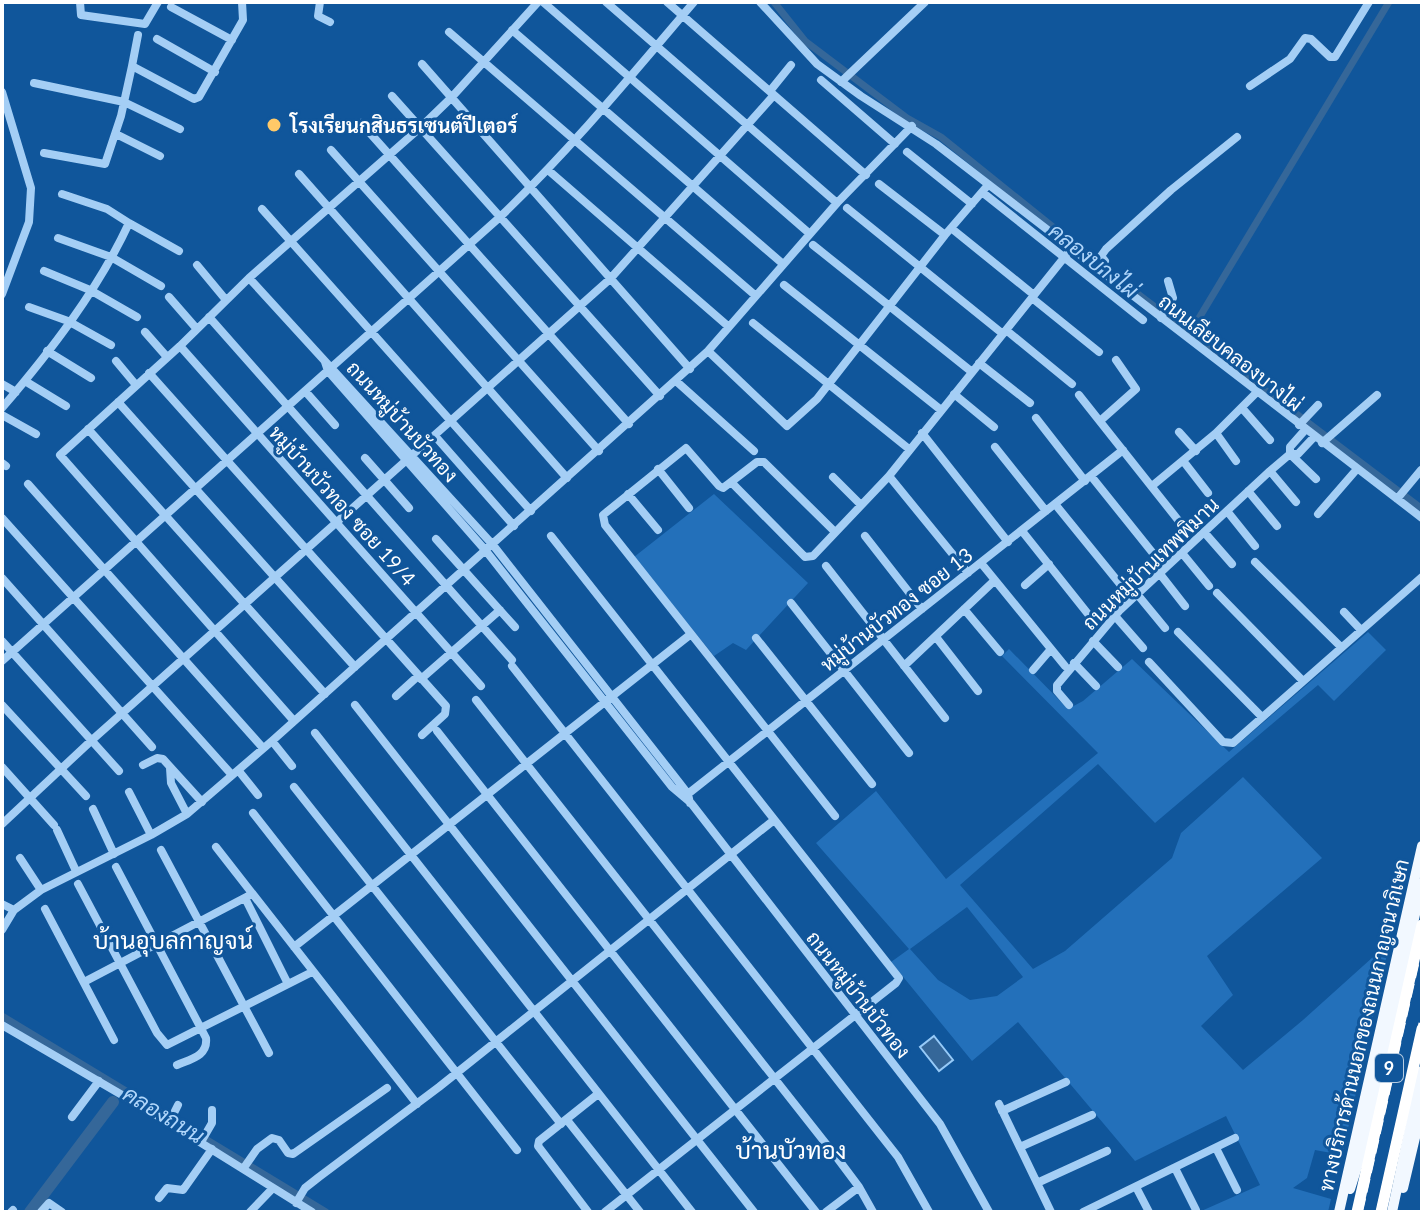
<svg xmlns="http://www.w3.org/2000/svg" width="1424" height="1214" font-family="Lato,Sarabun,sans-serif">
<rect width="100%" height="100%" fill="#10569b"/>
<!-- green -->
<path fill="#2370ba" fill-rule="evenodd" d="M714,494L808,583L746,650L733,643L714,656L634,557Z
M1368,632L1386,650L1334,701L1318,685L1155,823L1098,764L960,885L1033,969L1065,951L1172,858L1181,833L1243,777L1322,858L1207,956L1233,995L1201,1026L1243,1070L1303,1020L1383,948L1388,950L1342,1155L1315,1150L1307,1178L1293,1188L1331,1199L1328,1212H1199L1260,1185L1226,1116L1135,1161L1018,1022L972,1061L891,962L909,949L816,843L876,791L946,879L1098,753L1002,656L1009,649L1068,709L1083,701L1132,659L1229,752ZM967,907L1023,977L997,996L970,1000L938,980L910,949Z"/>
<!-- water -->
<path fill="#356799" stroke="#96caf8" stroke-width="2" d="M934,1036L953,1060L939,1071L920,1047Z"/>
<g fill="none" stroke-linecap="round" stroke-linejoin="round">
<!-- canal -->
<path stroke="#356799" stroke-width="7" d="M774,2L805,41L907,118L941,137L1104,268
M1130,288L1422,509
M1190,333L1389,2
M2,1016L326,1212"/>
<!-- river -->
<path stroke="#356799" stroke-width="12" d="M30,1212L113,1102"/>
<!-- minor -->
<path stroke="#a4cef5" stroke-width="8" d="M80,2L81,15L145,24L158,2
M320,2L318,16L330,22
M543,2L810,234
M606,2L837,203
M667,2L866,175
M760,2L817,64L861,96L936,144L1422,518
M171,7L232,40
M512,30L783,264
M449,32L756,296
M138,35L132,66L194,99L199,97L243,20L242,2
M157,39L215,72
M422,64L690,369
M821,80L895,144
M841,82L925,2
M34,83L124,102L180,129
M1250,86L1290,59L1305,38L1311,39L1330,57H1335L1369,2
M770,91L791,65
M2,92L31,188L29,222L2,294
M392,96L660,396
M361,123L629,424
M116,134L160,156
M331,150L599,451
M907,152L972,204
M44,153L105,164L121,116L132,66
M548,170L729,327
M299,174L567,478
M879,184L945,235
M982,192L1143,320
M847,208L1003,334
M262,209L531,511
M129,223L179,251
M951,228L1034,295
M58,238L111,257L161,286
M813,245L972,372
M197,265L226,300
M1097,269L1105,261L1101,256L1106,249L1171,190L1237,137
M44,271L90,290L137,317
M249,278L493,545L678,781L688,794L690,803
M784,285L941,410
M169,297L196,328
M1032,298L1099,352
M29,307L68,321L111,345
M209,317L512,660
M1161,318L1173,298L1168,281
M753,323L909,449
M1006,330L1072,384
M145,332L167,357
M180,346L481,686
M47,351L91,378
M708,351L787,426L817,399L945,235L988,185
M116,361L136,385
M325,362L328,371L486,551L672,787L691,803L940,1124L989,1212
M979,363L1030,403
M149,373L446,706L445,714L422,735
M25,381L66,406
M676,381L754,451
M2,384L16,392
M305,391L335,425
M954,394L994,427
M1079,395L1182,525
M118,402L355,667
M2,408C50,352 98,290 129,223L107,209L62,194
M1242,408L1270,440
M2,415L36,434
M1036,418L1085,481
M1100,421L1136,389L1116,360
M1299,425L1318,405
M88,429L325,694
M1179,432L1196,451
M922,433L1008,542
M1216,433L1236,461
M435,436L514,526
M1322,443L1377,395
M995,447L1046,511
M1290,454L1316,479
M1290,454V447L1305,430
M365,458L409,508
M1184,462L1208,493
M2,463L6,466
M658,469L689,508
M1270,471L1296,502
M889,476L968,573
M1091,476L1152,552
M833,477L861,505
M731,482L757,462H764L835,532
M28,484L263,748
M1152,486L1216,433L1258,391
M1248,491L1277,526
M628,494L658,530
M1397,499L1421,470
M1055,504L1124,589
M1227,511L1255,546
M1318,514L1357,469
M2,518L232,775
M1022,531L1096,624
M1204,532L1232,564
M551,536L899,978L896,983L605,1212
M865,536L922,609
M436,539L515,627
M1182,553L1209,586
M1255,562L1341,647
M981,563L1065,666
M826,566L945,718
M1160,574L1185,606
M2,578L152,747
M1025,585L1049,564
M1217,593L1303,681
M1137,594L1165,628
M791,603L909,753
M964,609L1000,652
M1344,612L1361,630
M1115,616L1143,648
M1178,632L1262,717
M936,637L978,691
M756,638L872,784
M2,641L119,771
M1093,641L1118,667
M2,661L500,217C570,150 631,76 694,2
M1149,662L1223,742L1233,743L1422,577
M1074,663L1096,686
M512,666L898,1157L929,1212
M904,666L994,581
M1033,670L1051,649
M421,679L500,610
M396,696L418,676
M476,700L838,1159L859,1187L873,1212
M2,705L86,796
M355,705L754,1212
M1069,705L1057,691V685L1120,610L1270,471L1290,454H1298L1314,437
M294,721L60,455L180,346L249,278L421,127L451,98L538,2
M437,731L816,1212
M315,733L692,1212
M272,741L292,766
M143,765L157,758L163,759L202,802
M2,767L54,825
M170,768L171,783L187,814
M238,770L258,795
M294,787L561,1124
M129,792L151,835
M684,797L1123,450
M93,809L114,854
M253,813L517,1150
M835,816L605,525L603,515L686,448L719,486L723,488L731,482L805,557L813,556L889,476L1071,249
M2,824L92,740L610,279L774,95
M57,830L76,871
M216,847L417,1104
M161,850L269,1053
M20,858L41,890
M116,867L206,1038C208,1056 191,1059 177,1065
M78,884L157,1033L167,1045L312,972
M245,898L288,984
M2,904L14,910
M45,909L114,1040
M2,930L14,910L41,890L151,835L187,814L272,741L708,351L837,203L912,126
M294,947L691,634
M84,982L252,894
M2,1025L158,1116L312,1212
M999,1104L1051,1212
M1002,1111L1066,1082
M72,1117L99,1081
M567,1120L640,1212
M169,1123L178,1105
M201,1142L212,1123V1110
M1020,1147L1092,1115
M1216,1148L1237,1190
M1175,1168L1196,1210
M243,1169L257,1149L272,1138L279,1140L288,1153L293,1154L387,1088
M1037,1183L1107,1151
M1136,1187L1149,1212
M159,1198L167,1188L183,1190L212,1149
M296,1203L305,1188L319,1177L439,1087L774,820
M11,1212L13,1210
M41,1212L49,1203L62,1212
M250,1212L273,1188
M588,1212L538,1146L539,1141L598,1094
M826,1212L859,1187
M1083,1212L1235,1138"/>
<!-- major -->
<path stroke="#f2f8ff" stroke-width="10" d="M1403,1188L1422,1108
M1350,1189L1363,1148L1422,883
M1339,1212L1422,846
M1392,1212L1422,1071"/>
<!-- highway -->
<path stroke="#fff" stroke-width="11" d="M1357,1212L1422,925
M1381,1212L1422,1029"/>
<!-- rail -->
<path stroke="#fff" stroke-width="2" stroke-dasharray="14 6" stroke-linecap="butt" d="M1362,1212L1422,947
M1377,1212L1422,1012"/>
</g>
<!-- markers -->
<circle fill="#ffc968" stroke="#10569b" stroke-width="3" cx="274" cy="125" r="8"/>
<g text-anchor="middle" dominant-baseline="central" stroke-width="6" stroke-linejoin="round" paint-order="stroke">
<!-- shield labels -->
<rect fill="#10569b" stroke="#b7cce1" stroke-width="2" x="1375" y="1054" width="28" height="28" rx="6"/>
<g font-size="18" font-weight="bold" fill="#fff">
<text x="1389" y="1068">9</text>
</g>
<!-- poi labels -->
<g font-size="20" font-weight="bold" fill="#fff" stroke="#10569b" text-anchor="start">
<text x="290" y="125">โรงเรียนกสินธรเซนต์ปีเตอร์</text>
</g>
<!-- street labels -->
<g font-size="20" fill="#fff" stroke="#10569b">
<text transform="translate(1231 352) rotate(38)">ถนนเลียบคลองบางไผ่</text>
<text transform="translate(403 421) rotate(48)">ถนนหมู่บ้านบัวทอง</text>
<text transform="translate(343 505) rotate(48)">หมู่บ้านบัวทอง ซอย 19/4</text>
<text transform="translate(1150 563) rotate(-44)">ถนนหมู่บ้านเทพพิมาน</text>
<text transform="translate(896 609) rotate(-38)">หมู่บ้านบัวทอง ซอย 13</text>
<text transform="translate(859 994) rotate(52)">ถนนหมู่บ้านบัวทอง</text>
<text transform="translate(1363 1025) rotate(-77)">ทางบริการด้านนอกของถนนกาญจนาภิเษก</text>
</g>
<!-- water labels -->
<g font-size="22" font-style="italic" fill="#b1d7fb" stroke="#10569b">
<text transform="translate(1094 260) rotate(38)">คลองบางไผ่</text>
<text transform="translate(164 1114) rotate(31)">คลองถนน</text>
</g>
<!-- quarter labels -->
<g font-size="24" fill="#fff" stroke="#10569b">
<text x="173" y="939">บ้านอุบลกาญจน์</text>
<text x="791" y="1149">บ้านบัวทอง</text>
</g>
</g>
<!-- border -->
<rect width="1424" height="1214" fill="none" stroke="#ffffff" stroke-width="8"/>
</svg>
